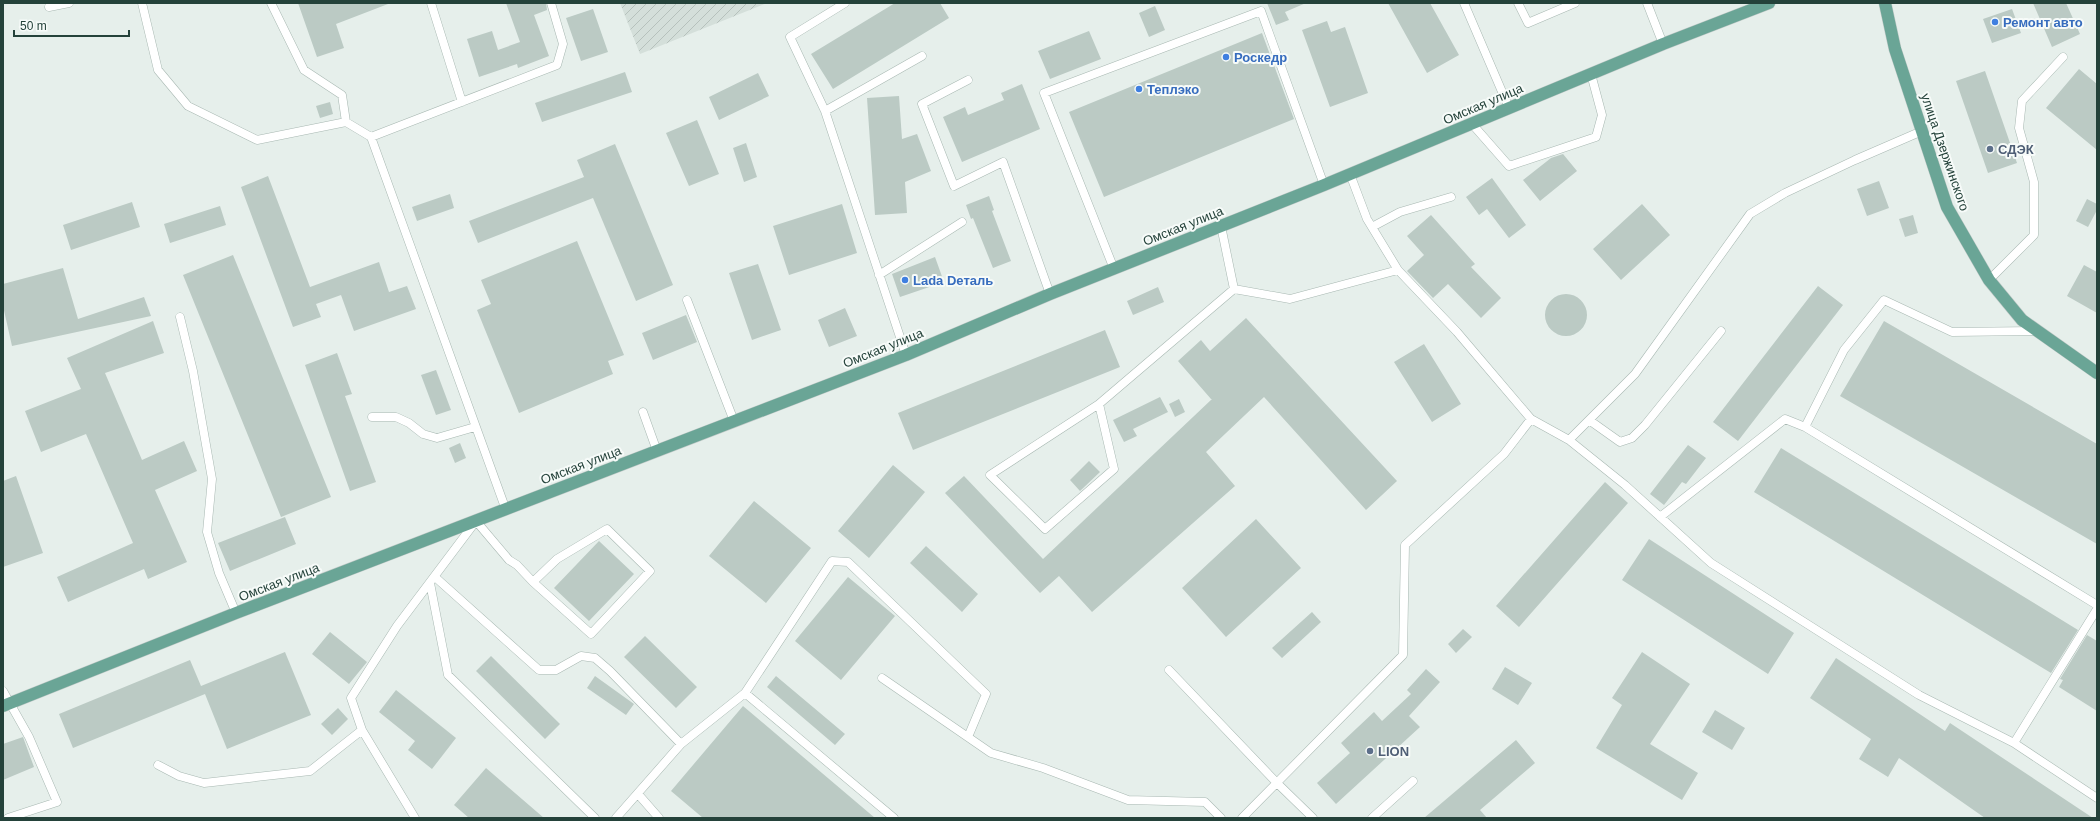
<svg xmlns="http://www.w3.org/2000/svg" width="2100" height="821" font-family="Helvetica,sans-serif">
<defs>
<pattern id="industrial-furrows" width="10" height="10" patternUnits="userSpaceOnUse"><rect width="10" height="10" fill="#d4dfda"/><path d="M-1 1l2-2M0 10L10 0M9 11l2-2" fill="none" stroke="#b6c1bc"/></pattern>
</defs>
<rect width="100%" height="100%" fill="#e6efeb"/>
<!-- industrial -->
<path fill="url(#industrial-furrows)" d="M620,3H767L640,54Z"/>
<!-- building -->
<path fill="#bbcac4" d="M298,3H388V4L336,24L344,48L317,57Z
M506,3H546L547,10L534,15L549,56L518,68L517,64L479,77L467,39L492,31L498,50L520,42Z
M895,3H940L949,18L833,89L811,54Z
M1267,3H1306L1285,12L1289,20L1276,25Z
M1388,3H1430L1459,55L1427,73Z
M2033,3H2066L2080,34L2052,47Z
M1155,6L1165,30L1149,37L1139,13Z
M593,9L608,52L581,61L566,18Z
M2012,9L2021,33L1992,43L1983,19Z
M1327,21L1331,32L1345,27L1368,93L1330,107L1302,30Z
M1089,31L1101,59L1050,79L1038,51Z
M1262,33L1294,119L1104,197L1069,112Z
M2079,69L2097,84V150L2046,108Z
M1985,71L2017,163L1988,173L1956,81Z
M625,72L632,92L542,122L535,103Z
M758,73L769,96L719,120L709,97Z
M1022,84L1040,129L962,162L943,117L965,107L968,115L1004,100L1001,93Z
M899,96L902,139L917,134L931,171L905,182L907,213L875,215L867,98Z
M330,102L333,114L320,118L316,106Z
M697,120L719,174L689,186L666,133Z
M746,143L757,177L744,182L733,148Z
M615,144L673,285L636,301L593,198L478,243L469,221L584,177L577,160Z
M1563,154L1577,171L1540,201L1523,180L1551,158Z
M268,176L310,287L379,262L389,292L407,286L416,309L354,331L341,295L316,304L321,317L293,327L241,187Z
M1492,178L1526,225L1509,238L1487,209L1479,215L1466,197Z
M1879,181L1889,208L1867,216L1857,189Z
M450,194L454,208L417,221L412,207Z
M989,196L994,210L992,211L1011,261L993,268L973,218L971,219L966,205Z
M2087,199L2097,204V210L2088,227L2076,221Z
M132,202L140,227L71,250L63,225Z
M842,204L857,253L789,275L773,226Z
M1642,204L1670,235L1621,280L1593,249Z
M220,206L226,225L170,243L164,224Z
M1431,215L1475,264L1471,267L1501,298L1481,318L1448,284L1433,298L1407,271L1424,255L1407,236Z
M1913,215L1918,233L1905,237L1899,219Z
M577,241L624,355L608,361L613,374L519,413L477,310L491,304L481,280Z
M233,255L331,497L281,517L183,275Z
M935,257L944,282L900,297L892,274Z
M758,264L781,330L752,340L729,273Z
M2084,265L2097,272V313L2067,296Z
M63,268L78,319L144,297L151,316L12,346L3,306V284Z
M1818,286L1843,305L1738,441L1713,422Z
M1158,287L1164,302L1133,315L1127,301Z
M1545 315a21 21 0 1 1 42 0a21 21 0 1 1-42 0Z
M845,308L857,336L829,347L818,320Z
M686,315L697,342L653,360L642,333Z
M1246,318L1397,481L1366,510L1264,397L1206,452L1235,486L1092,612L1059,576L1040,593L945,493L964,476L1043,559L1212,399H1211L1178,361L1201,340L1210,351Z
M153,321L164,353L105,373L142,460L184,441L197,471L155,490L187,562L148,579L144,569L68,602L57,577L133,543L86,434L41,452L25,411L81,389L67,358Z
M1884,321L2097,444V544L1840,396Z
M1105,330L1120,367L913,450L898,413Z
M1424,344L1461,404L1432,422L1394,362Z
M337,353L352,394L345,396L376,482L350,491L305,365Z
M436,370L451,410L436,415L421,375Z
M1160,397L1168,412L1133,429L1137,436L1124,442L1113,420Z
M1179,399L1185,412L1175,417L1169,404Z
M460,443L466,458L455,463L449,448Z
M1688,445L1706,458L1686,484L1682,482L1664,505L1650,494Z
M1781,448L2078,630L2051,673L1754,492Z
M1089,461L1100,472L1080,491L1070,480Z
M893,465L925,492L869,558L838,531Z
M16,476L43,553L3,567V481Z
M1605,482L1628,503L1519,627L1496,606Z
M754,501L811,548L766,603L709,556Z
M285,517L296,544L230,571L218,543Z
M1256,519L1301,568L1226,637L1182,588Z
M1649,539L1794,633L1768,674L1622,580Z
M599,541L634,574L589,621L554,588Z
M926,546L978,594L962,612L910,563Z
M848,577L895,616L841,680L795,641Z
M1312,612L1321,622L1282,658L1272,648Z
M1463,629L1472,637L1456,653L1448,644Z
M330,632L367,662L349,684L312,654Z
M2087,635L2097,641V711L2059,687L2063,680L2060,679Z
M645,636L697,687L676,708L624,657Z
M285,652L311,715L227,749L205,694L73,748L59,714L190,660L201,686Z
M1642,652L1690,684L1650,744L1698,773L1682,800L1596,748L1622,705L1612,698Z
M491,656L560,724L545,739L476,671Z
M1836,658L1945,731L1950,723L2093,818H1985L1899,758L1888,777L1859,759L1871,739L1810,698Z
M1505,667L1532,683L1518,705L1492,689Z
M1426,669L1440,682L1409,716L1420,727L1336,804L1317,783L1350,753L1341,743L1374,712L1382,721L1411,694L1407,690Z
M595,676L634,704L626,715L587,688Z
M776,676L845,734L835,745L767,687Z
M396,690L456,738L432,769L408,750L415,741L379,712Z
M743,706L875,818H703L671,791Z
M338,708L348,719L332,735L321,724Z
M1715,710L1745,728L1732,750L1702,732Z
M23,737L34,767L3,780V744Z
M1516,740L1535,763L1480,810L1487,818H1424Z
M486,768L544,818H469L454,805Z"/>
<g fill="none" stroke-linecap="round" stroke-linejoin="round">
<defs>
<path id="service" d="M142,3L158,70L188,106L257,140L346,122L371,137L506,510
M271,3L304,70L342,95L346,122
M431,3L462,102
M1464,3L1509,108
M1518,3L1528,23L1575,3
M1647,3L1663,44
M49,7L69,3
M968,80L922,104L954,186L1003,162L1050,294
M825,111L790,37L845,3
M1473,125L1509,166L1596,137L1602,115L1591,74
M371,137L557,65L563,44L551,3
M1350,174L1367,219L1398,270L1457,332L1531,419L1569,440L1635,374L1750,214L1785,193L1855,160L1922,131
M1372,227L1400,212L1451,197
M1114,269L1044,93L1261,11L1324,185
M879,275L962,222
M1989,280L2034,235V182L2019,128L2022,101L2063,57
M1234,289L1290,299L1398,270
M687,300L734,421
M180,317L193,371L212,479L207,532L219,573L236,613
M906,355L825,111L922,56
M1099,404L990,475L1045,529L1114,469L1099,404L1234,289L1221,226
M643,412L657,451
M372,417H396L409,423L423,434L437,438L475,427
M1589,420L1620,442L1632,438L1645,425L1721,331
M1805,427L1844,350L1884,300L1952,332L2038,331
M1569,440L1625,485L1711,563L1919,695L2014,743L2097,609
M1660,517L1785,419L1805,427L2097,605
M435,577L539,670H556L581,656L595,658L610,671L681,744
M430,583L448,675L595,818
M1169,670L1277,783L1313,818
M882,678L991,753L1043,768L1128,800L1205,802L1221,818
M3,691L29,737L57,802L8,818
M745,693L894,818
M2014,743L2097,798
M158,765L179,776L204,783L310,771L362,730
M638,794L659,818
M415,818L362,730L351,698L397,626L476,521L509,560L517,565L533,582L557,559L607,529L650,571L591,634L533,582
M616,818L681,744L745,693L832,561L848,562L986,694L968,737
M1242,818L1403,655L1405,545L1504,454L1531,419
M1372,818L1413,781"/>
<path id="primary" d="M1885,3L1895,49L1947,207L1989,280L2022,320L2097,373
M3,706L236,613L906,355L1050,294L1324,185L1663,44L1769,3"/>
</defs>
<!-- service casing -->
<use href="#service" stroke="#a8b8b2" stroke-width="9"/>
<!-- primary casing -->
<use href="#primary" stroke="#c2cac8" stroke-width="13"/>
<!-- service -->
<use href="#service" stroke="#fff" stroke-width="8"/>
<!-- primary -->
<use href="#primary" stroke="#6aa596" stroke-width="12"/>
</g>
<!-- markers -->
<g fill="#3f7fe0" stroke="#f7fbf9" stroke-width="1.5">
<circle cx="1995" cy="22" r="4"/>
<circle cx="1226" cy="57" r="4"/>
<circle cx="1139" cy="89" r="4"/>
<circle cx="905" cy="280" r="4"/>
</g>
<g fill="#5c6f8a" stroke="#f7fbf9" stroke-width="1.5">
<circle cx="1990" cy="149" r="4"/>
<circle cx="1370" cy="751" r="4"/>
</g>
<g text-anchor="middle" dominant-baseline="central" stroke-width="4" stroke-linejoin="round" paint-order="stroke">
<!-- shop labels -->
<g font-size="13" font-weight="bold" fill="#366cbe" stroke="#f7fbf9" text-anchor="start">
<text x="2003" y="22">Ремонт авто</text>
<text x="1234" y="57">Роскедр</text>
<text x="1147" y="89">Теплэко</text>
<text x="913" y="280">Lada Dеталь</text>
</g>
<!-- street labels -->
<g font-size="13" fill="#24423a" stroke="#f7fbf9">
<text transform="translate(1483 104) rotate(-23)">Омская улица</text>
<text transform="translate(1945 152) rotate(71)">улица Дзержинского</text>
<text transform="translate(1183 226) rotate(-22)">Омская улица</text>
<text transform="translate(883 348) rotate(-22)">Омская улица</text>
<text transform="translate(581 465) rotate(-21)">Омская улица</text>
<text transform="translate(279 582) rotate(-21)">Омская улица</text>
</g>
<!-- service labels -->
<g font-size="13" font-weight="bold" fill="#4e5e75" stroke="#f7fbf9" text-anchor="start">
<text x="1998" y="149">СДЭК</text>
<text x="1378" y="751">LION</text>
</g>
</g>
<!-- border -->
<rect width="2100" height="821" fill="none" stroke="#24423a" stroke-width="8"/>
<!-- scale -->
<path d="M14 30v6h115v-6" fill="none" stroke="#24423a" stroke-width="2"/>
<text x="20" y="30" font-size="12" fill="#24423a" stroke="#f7fbf9" stroke-width="3" paint-order="stroke">50 m</text>
</svg>
